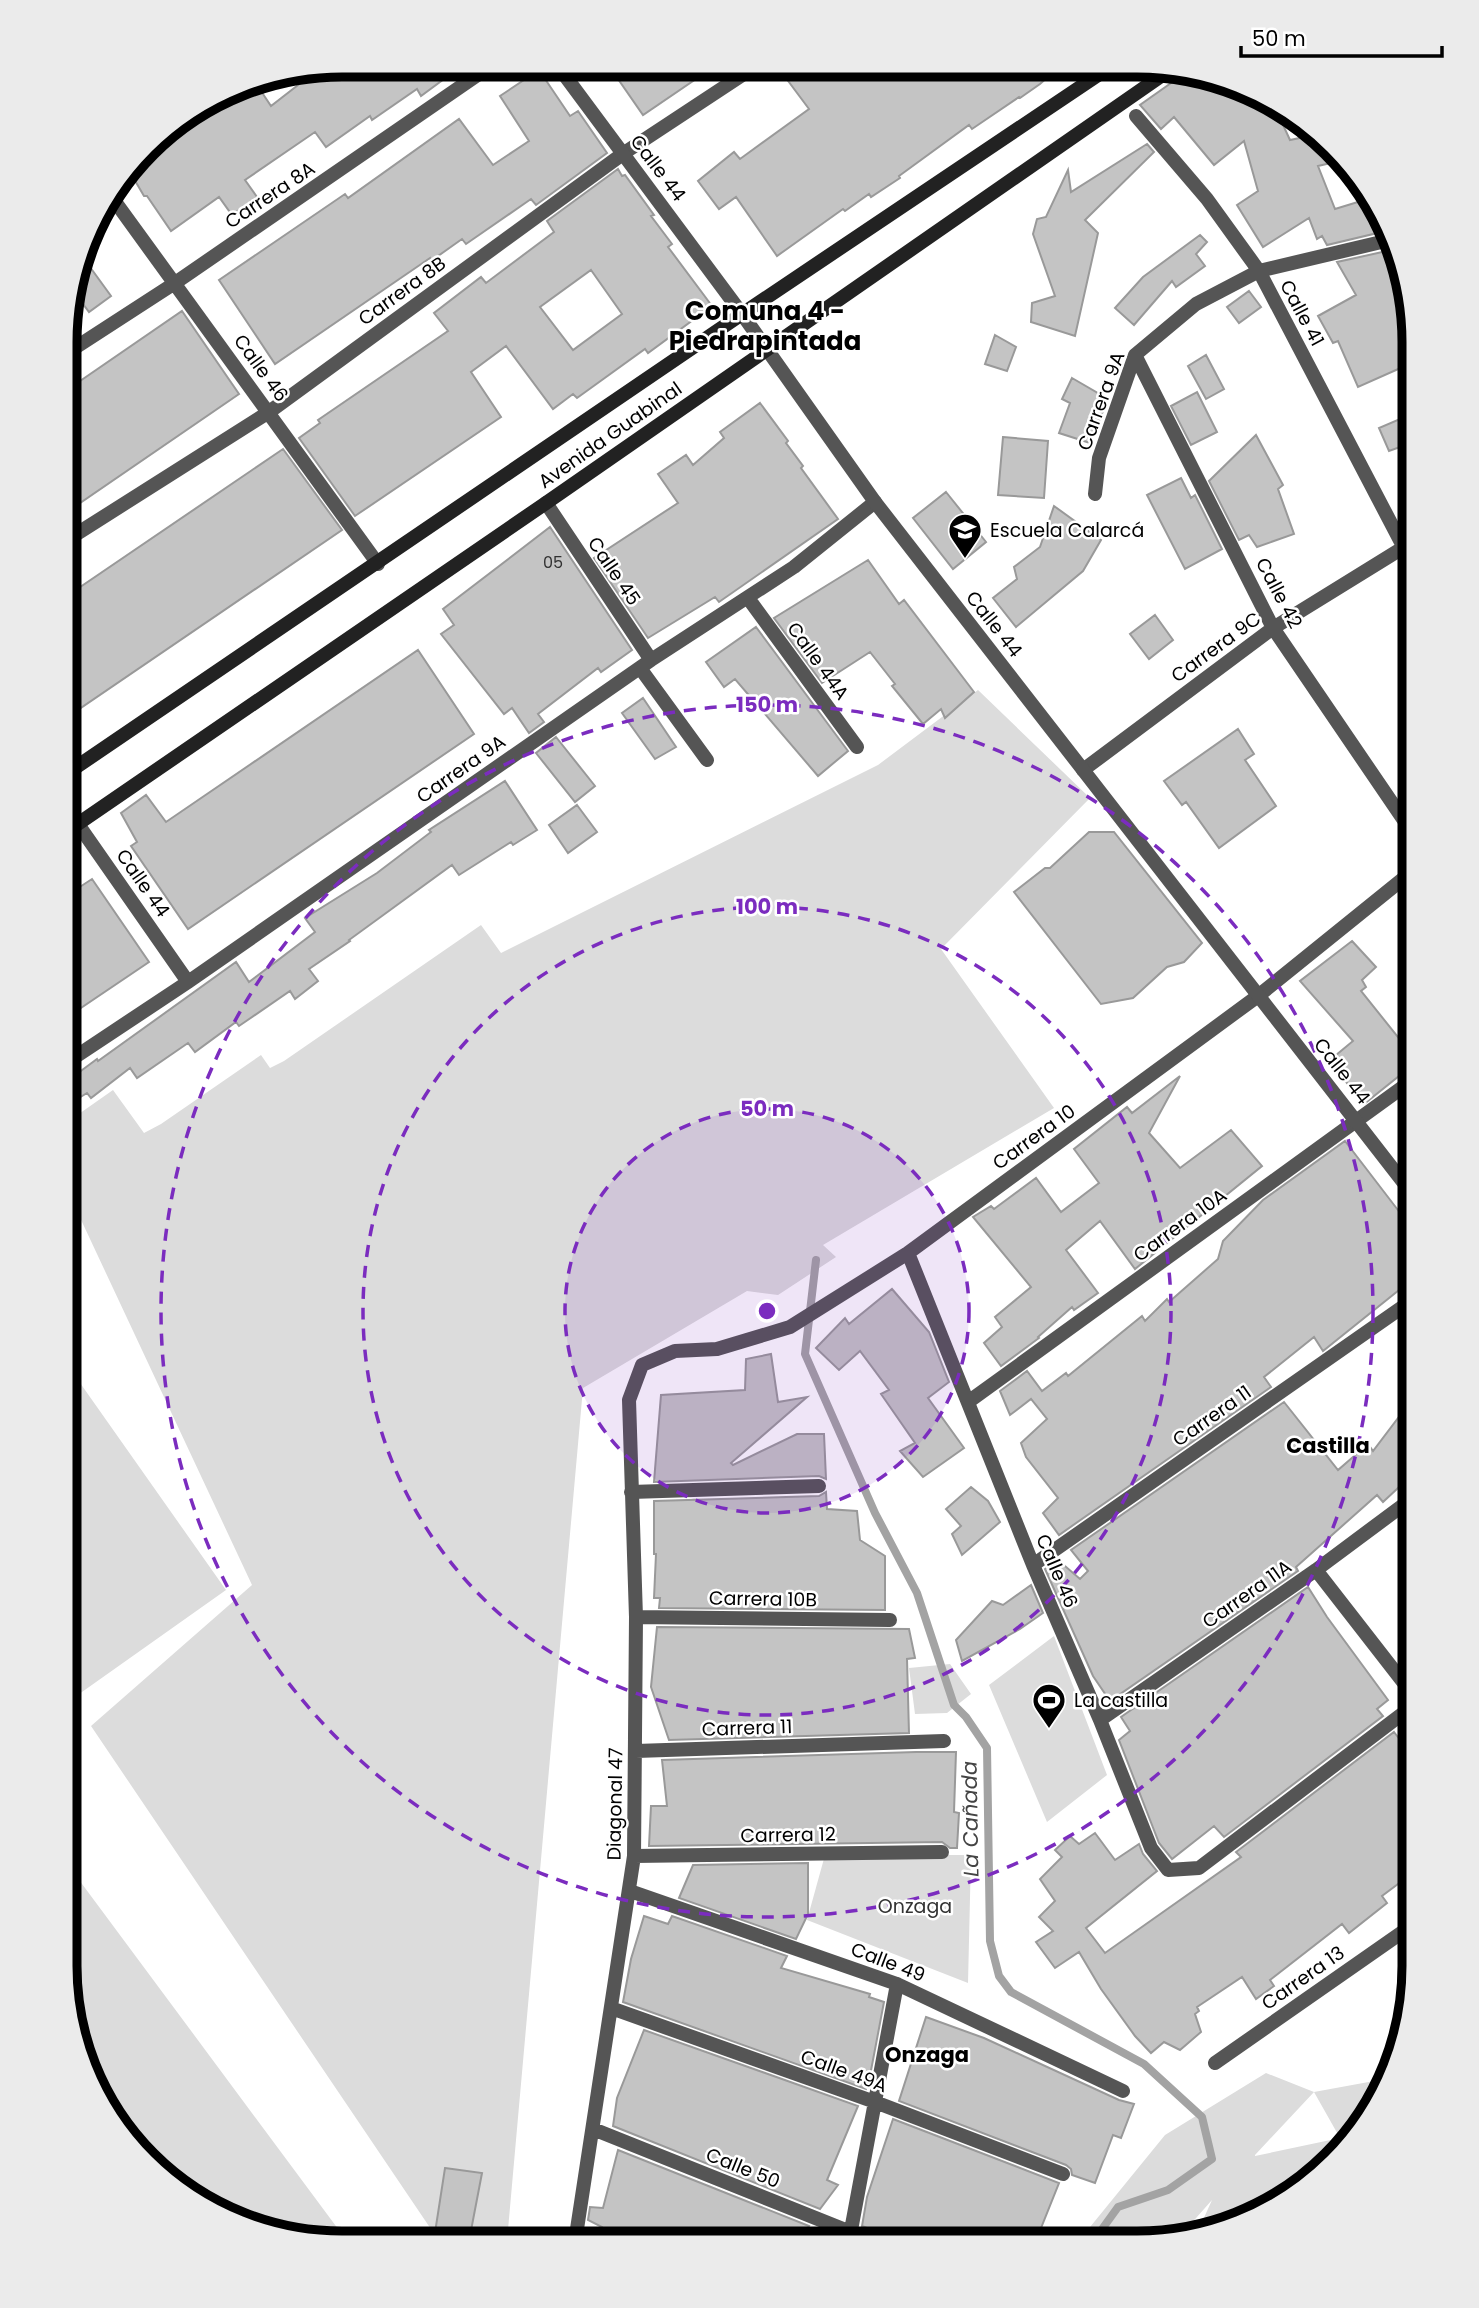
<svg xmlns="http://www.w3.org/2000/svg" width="1479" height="2308" font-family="Poppins,sans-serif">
<rect width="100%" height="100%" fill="#fff"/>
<!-- green -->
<path fill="#dcdcdc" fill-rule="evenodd" d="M978,690L1090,798L941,949L1054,1108L823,1245L836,1257L778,1295L747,1291L583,1388L507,2241H439L91,1726L252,1585L68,1192H66V1123L113,1090L144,1133L161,1124L261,1055L270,1068L284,1061L481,925L501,953L878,765Z
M66,1363L226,1590L65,1704Z
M1054,1636L1107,1775L1047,1822L989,1685Z
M950,1664L971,1694L947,1713L915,1714L909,1668Z
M825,1855H971L968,1983L807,1920Z
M65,1861L347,2241H306L236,2222L174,2186L122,2135L86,2072L65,1966Z
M1266,2073L1314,2092L1385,2079L1387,2080L1367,2120L1306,2186L1243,2222L1198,2231L1212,2200L1181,2235L1137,2243H1077L1165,2135ZM1314,2092L1340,2138L1255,2156V2155Z"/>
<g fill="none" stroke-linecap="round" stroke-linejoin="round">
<!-- stream -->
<path stroke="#a3a3a3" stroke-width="8" d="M816,1260L805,1354L875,1513L917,1593L954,1705L966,1717L987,1748L990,1941L999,1976L1011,1992L1144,2064L1202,2117L1212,2159L1168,2190L1118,2207L1092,2243"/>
</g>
<!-- building -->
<path fill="#c4c4c4" stroke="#999" stroke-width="2" fill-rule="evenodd" d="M342,65H439V72L444,79L421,96L417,89L372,120L370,116L326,147L315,132L245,180L257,197L232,215L219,197L171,231L147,196H144L130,172L159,134L236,86L255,82L271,106L307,78L303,72Z
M609,66H715L643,115Z
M777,66H938L1059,67L1040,84L1020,98L1019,97L972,129L969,125L899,176L900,178L871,197L869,194L845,211L843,209L777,256L736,197L719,209L698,181L734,152L740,159L809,109Z
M539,70L570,116L578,111L607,153L536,205L531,199L466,244L462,239L431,261L430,258L275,364L219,280L345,194L348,198L459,119L493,165L529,141L500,96Z
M1188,71L1243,86L1273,103L1290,140L1318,134L1344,160L1318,166L1335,209L1371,198L1390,230L1327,245L1322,236L1317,239L1309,218L1263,247L1237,205L1258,191L1244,141L1214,165L1174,117L1161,129L1140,105Z
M1147,144L1154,152L1085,220L1098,233L1075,336L1031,322L1032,303L1055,296L1033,234L1037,219L1046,217L1068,170L1071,192Z
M618,169L622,176L625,175L654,215L651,216L672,244L668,247L712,306L648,353L645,349L577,398L573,394L553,409L506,346L471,372L501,417L355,516L299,438L320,423L318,420L448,331L434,313L481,277L486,283L554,232L547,221ZM591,270L622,314L573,350L540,307Z
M1200,235L1207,242L1196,254L1205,266L1176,287L1172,281L1134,325L1115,308L1143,277Z
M1396,249L1414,342V362L1358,387L1338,341L1333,343L1318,316L1356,295L1337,262Z
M82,256L111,296L89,312L72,289Z
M1249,291L1261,307L1239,323L1227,307Z
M182,311L239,394L67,512V390Z
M995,335L1016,347L1007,371L985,364Z
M1206,355L1224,389L1206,399L1188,366Z
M1072,378L1108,399L1090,443L1059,433L1070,403L1062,399Z
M1197,392L1217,432L1191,445L1171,406Z
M760,403L788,441L786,443L803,466L801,468L838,519L719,602L715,597L648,638L594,558L678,503L658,474L686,455L693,465L724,438L720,432Z
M1414,413V442L1389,451L1379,428Z
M1256,435L1283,485L1278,489L1294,534L1257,547L1249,535L1239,540L1209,481Z
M1003,437L1048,441L1044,498L998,495Z
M283,449L342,530L66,718L67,596Z
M1181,478L1191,498L1195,495L1222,549L1185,569L1147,495Z
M946,492L986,542L953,569L913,518Z
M1054,506L1101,540L1083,571L1016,627L993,598L1017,579L1014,567L1040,547Z
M550,527L632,650L601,672L598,668L538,714L544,722L529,733L512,708L504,714L441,634L454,625L443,609Z
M868,560L899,604L904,600L974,692L945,718L941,709L923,724L892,686L895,684L870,652L822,683L774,618Z
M1155,615L1173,640L1149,659L1130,634Z
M756,627L848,751L818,776L735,679L724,687L706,662Z
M418,650L474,734L188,929L131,846L137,842L121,813L146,795L166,822Z
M643,698L676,747L655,759L622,713Z
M1238,729L1254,754L1245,760L1276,806L1219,848L1186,802L1182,805L1164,781Z
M556,737L595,786L575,802L536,753Z
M505,781L537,830L513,845L511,842L459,875L452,865L349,940L350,941L309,969L318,981L295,999L290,991L239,1026L236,1022L195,1052L188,1043L137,1078L130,1068L91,1098L87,1093L66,1106V1082L97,1059L98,1061L236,962L249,982L315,932L305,918L377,873L431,832L429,830Z
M577,805L597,832L568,853L549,825Z
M1089,832H1114L1202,943L1184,962L1167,967L1133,998L1101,1004L1014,892L1045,868H1050Z
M92,879L149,962L66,1018V896Z
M1352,941L1376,967L1362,980L1366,987L1361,991L1414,1057V1064L1364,1104L1329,1061L1353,1041L1300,981Z
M1180,1076L1149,1133L1180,1168L1231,1130L1262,1166L1135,1269L1100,1221L1066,1250L1098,1293L1074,1310L1072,1307L1038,1337L1039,1338L1001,1366L984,1343L1002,1327L995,1317L1031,1287L973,1217L991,1206L994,1209L1036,1178L1061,1212L1099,1183L1074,1149L1127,1107L1132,1113Z
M1345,1141L1414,1231V1278L1323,1351L1314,1337L1264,1377L1271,1387L1059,1535L1043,1513L1058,1498L1026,1457L1021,1443L1047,1419L1031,1399L1010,1415L1000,1391L1027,1371L1042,1391L1066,1373L1068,1376L1142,1316L1145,1321L1167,1299L1169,1302L1218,1259L1223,1241L1263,1200Z
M892,1289L929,1332L949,1382L928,1398L964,1448L923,1477L900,1451L915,1443L881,1394L889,1390L860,1351L839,1370L816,1348L845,1318L849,1324Z
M771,1354L778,1402L807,1397L731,1463L733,1465L797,1434H824L826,1479L819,1476L654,1482L661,1395L745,1390L746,1359Z
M1414,1397V1473L1383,1502L1377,1495L1296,1567L1298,1571L1110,1701L1093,1676L1045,1569L1058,1560L1080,1579L1088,1571L1071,1550L1284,1402L1338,1470L1368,1444L1373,1451Z
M971,1487L988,1501L1000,1522L962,1555L952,1534L961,1526L946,1509Z
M826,1492L827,1509L857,1511L860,1540L885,1556V1610L659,1608L660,1598H654L656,1554H654V1501L819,1496Z
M1031,1585L1043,1613L1020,1629L962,1661L956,1640L992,1601L1003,1605Z
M1308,1587L1327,1617L1388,1700L1377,1709L1383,1716L1224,1837L1214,1826L1172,1859L1159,1843L1119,1740L1130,1731L1121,1717Z
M657,1627L909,1629L915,1658L907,1659L909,1733L669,1740L651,1687Z
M1394,1732L1414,1758V1872L1382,1896L1387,1903L1349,1933L1342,1924L1270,1980L1274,1986L1256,1999L1242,1977L1197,2007L1199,2011L1195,2014L1201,2032L1180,2050L1164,2042L1151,2053L1135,2036L1101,1989L1079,1952L1055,1968L1036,1942L1053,1931L1039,1917L1055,1901L1040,1879L1062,1857L1055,1850L1070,1836L1079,1844L1095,1833L1115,1860L1139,1844L1143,1854L1157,1871L1086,1928L1105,1953L1241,1857L1236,1852Z
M916,1752H956L954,1812L959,1813L957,1848H950L942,1842L649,1846L651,1806H667L662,1760Z
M808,1863V1914L796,1939L679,1898L693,1865Z
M644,1916L668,1924L672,1916L787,1956L781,1968L870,1994L869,1997L884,2002L869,2081L866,2089L623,2002L631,1959Z
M926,2017L984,2038L1119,2100L1134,2104L1121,2138L1113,2135L1095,2183L1072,2175L1071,2169L1066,2165L899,2101Z
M644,2030L858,2106L827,2180L838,2185L820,2209L613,2126L617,2098Z
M893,2119L1059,2183L1035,2243H888L882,2234L862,2226L867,2197Z
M618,2150L809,2226L797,2242H598L602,2227L588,2220L590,2207L603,2208Z
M445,2168L482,2173L469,2241L434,2239Z"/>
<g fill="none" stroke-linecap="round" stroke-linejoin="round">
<!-- minor -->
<path stroke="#555" stroke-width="14" d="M1136,116L1207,199L1259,271L1404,548
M111,196L378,564
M67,353L175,283L492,65
M1135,355L1273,628L1414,835
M1095,494L1099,458L1135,355L1196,304L1259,271L1394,239
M546,503L651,660
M67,540L269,412L624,153L756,66
M748,598L857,747
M640,668L707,760
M1083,770L1273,628L1414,541
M66,807L188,982
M66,1063L188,982L651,660L794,567L875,502
M908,1253L1033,1565L1100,1720L1151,1848L1168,1870L1199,1868L1414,1705
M968,1402L1414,1079
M631,1492L819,1486
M1033,1565L1414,1299
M1316,1570L1414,1696
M636,1617L890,1620
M1100,1720L1316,1570L1414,1497
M636,1751L944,1741
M634,1856L942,1852
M630,1891L897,1984L1123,2091
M611,2008L875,2102L1063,2174
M1215,2063L1414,1924
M593,2129L878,2243
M849,2241L897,1984
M575,2242L634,1856L636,1617L629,1400L642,1365L675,1351L717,1349L790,1327L908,1253L1258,996L1414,870"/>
<!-- tertiary -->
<path stroke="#555" stroke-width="14" d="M557,65L742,314L875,502L1414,1196"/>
<!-- secondary -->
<path stroke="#222" stroke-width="14" d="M66,774L742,314L1110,67
M66,832L546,503L1174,67"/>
</g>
<!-- distance rings -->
<circle cx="767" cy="1311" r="202" fill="#7b2cbf" fill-opacity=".12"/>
<g fill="none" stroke="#7b2cbf" stroke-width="3.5" stroke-dasharray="12 9">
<circle cx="767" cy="1311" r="202"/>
<circle cx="767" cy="1311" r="404"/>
<circle cx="767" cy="1311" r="606"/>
</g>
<!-- icons -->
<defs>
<symbol id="school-pin" viewBox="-11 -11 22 30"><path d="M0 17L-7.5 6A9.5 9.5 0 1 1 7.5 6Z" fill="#000" stroke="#fff"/><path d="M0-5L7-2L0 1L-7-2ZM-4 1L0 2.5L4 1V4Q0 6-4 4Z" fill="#fff"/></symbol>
<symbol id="stadium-pin" viewBox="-11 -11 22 30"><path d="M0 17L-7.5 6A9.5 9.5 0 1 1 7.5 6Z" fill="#000" stroke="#fff"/><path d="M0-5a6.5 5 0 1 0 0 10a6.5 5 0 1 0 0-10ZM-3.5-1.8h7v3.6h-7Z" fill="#fff"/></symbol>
</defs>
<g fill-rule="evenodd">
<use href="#school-pin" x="946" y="511" width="38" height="52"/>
<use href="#stadium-pin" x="1030" y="1681" width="38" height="52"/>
</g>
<g text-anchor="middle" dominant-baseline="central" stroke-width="5" stroke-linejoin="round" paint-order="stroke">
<!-- number labels -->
<g font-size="16" fill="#313131">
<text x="553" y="562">05</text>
</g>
<!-- street labels -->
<g font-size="19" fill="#000" stroke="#fff">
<text transform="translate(658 168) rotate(53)">Calle 44</text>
<text transform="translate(270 195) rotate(-34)">Carrera 8A</text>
<text transform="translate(402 291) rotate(-36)">Carrera 8B</text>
<text transform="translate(1302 313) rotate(62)">Calle 41</text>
<text transform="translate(261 368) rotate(54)">Calle 46</text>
<text transform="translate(1101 401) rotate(-70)">Carrera 9A</text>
<text transform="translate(610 435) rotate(-35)">Avenida Guabinal</text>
<text transform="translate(614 571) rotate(56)">Calle 45</text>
<text transform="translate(1279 593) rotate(62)">Calle 42</text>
<text transform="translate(994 624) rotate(52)">Calle 44</text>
<text transform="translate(1216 647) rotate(-36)">Carrera 9C</text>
<text transform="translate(818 661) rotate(54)">Calle 44A</text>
<text transform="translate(461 769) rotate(-35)">Carrera 9A</text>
<text transform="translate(143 883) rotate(55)">Calle 44</text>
<text transform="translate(1342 1071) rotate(52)">Calle 44</text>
<text transform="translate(1034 1137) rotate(-36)">Carrera 10</text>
<text transform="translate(1180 1225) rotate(-36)">Carrera 10A</text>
<text transform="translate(1212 1416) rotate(-35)">Carrera 11</text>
<text transform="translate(1057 1571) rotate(67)">Calle 46</text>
<text transform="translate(1247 1594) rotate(-35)">Carrera 11A</text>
<text transform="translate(763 1599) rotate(1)">Carrera 10B</text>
<text transform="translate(747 1728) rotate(-2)">Carrera 11</text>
<text transform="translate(615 1804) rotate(-89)">Diagonal 47</text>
<text transform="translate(788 1835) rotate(-1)">Carrera 12</text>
<text transform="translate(888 1962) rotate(21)">Calle 49</text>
<text transform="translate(1303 1978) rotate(-35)">Carrera 13</text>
<text transform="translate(844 2071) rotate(20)">Calle 49A</text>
<text transform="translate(743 2168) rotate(22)">Calle 50</text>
</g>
<!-- poi labels -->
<g font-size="19" fill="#000" stroke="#fff" text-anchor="start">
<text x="990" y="530">Escuela Calarcá</text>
<text x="1074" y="1700">La castilla</text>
</g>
<!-- park labels -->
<g font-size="19" fill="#333" stroke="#fff">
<text x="915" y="1906">Onzaga</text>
</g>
<!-- neighbourhood labels -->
<g font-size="21" font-weight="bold" fill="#000" stroke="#fff">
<text x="1328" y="1445">Castilla</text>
<text x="927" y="2054">Onzaga</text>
</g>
<!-- water labels -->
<g font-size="21" font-style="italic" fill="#444" stroke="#fff">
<text transform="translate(970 1819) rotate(-91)">La Cañada</text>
</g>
<!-- district labels -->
<g font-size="26" font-weight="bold" fill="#000" stroke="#fff">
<text x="765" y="311">Comuna 4 -<tspan x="765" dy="30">Piedrapintada</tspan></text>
</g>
</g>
<!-- crop -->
<path d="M0 0H1479V2308H0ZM342 77H1137A265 265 0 0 1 1402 342V1966A265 265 0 0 1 1137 2231H342A265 265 0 0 1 77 1966V342A265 265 0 0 1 342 77Z" fill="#ebebeb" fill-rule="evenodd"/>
<path fill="none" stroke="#000" stroke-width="9" d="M342 77H1137A265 265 0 0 1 1402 342V1966A265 265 0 0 1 1137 2231H342A265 265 0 0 1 77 1966V342A265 265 0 0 1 342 77Z"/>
<circle cx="767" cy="1311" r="10" fill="#7b2cbf" stroke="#fff" stroke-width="3.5"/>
<g font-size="21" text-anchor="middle" font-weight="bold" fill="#7b2cbf" stroke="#fff" stroke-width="5" stroke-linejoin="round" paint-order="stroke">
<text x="767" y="712">150 m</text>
<text x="767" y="914">100 m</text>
<text x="767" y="1116">50 m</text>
</g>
<!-- scale -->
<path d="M1241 46v10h201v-10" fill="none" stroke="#000000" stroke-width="3.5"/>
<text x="1252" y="46" font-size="21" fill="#000000" stroke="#ffffff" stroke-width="5" paint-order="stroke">50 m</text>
</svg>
